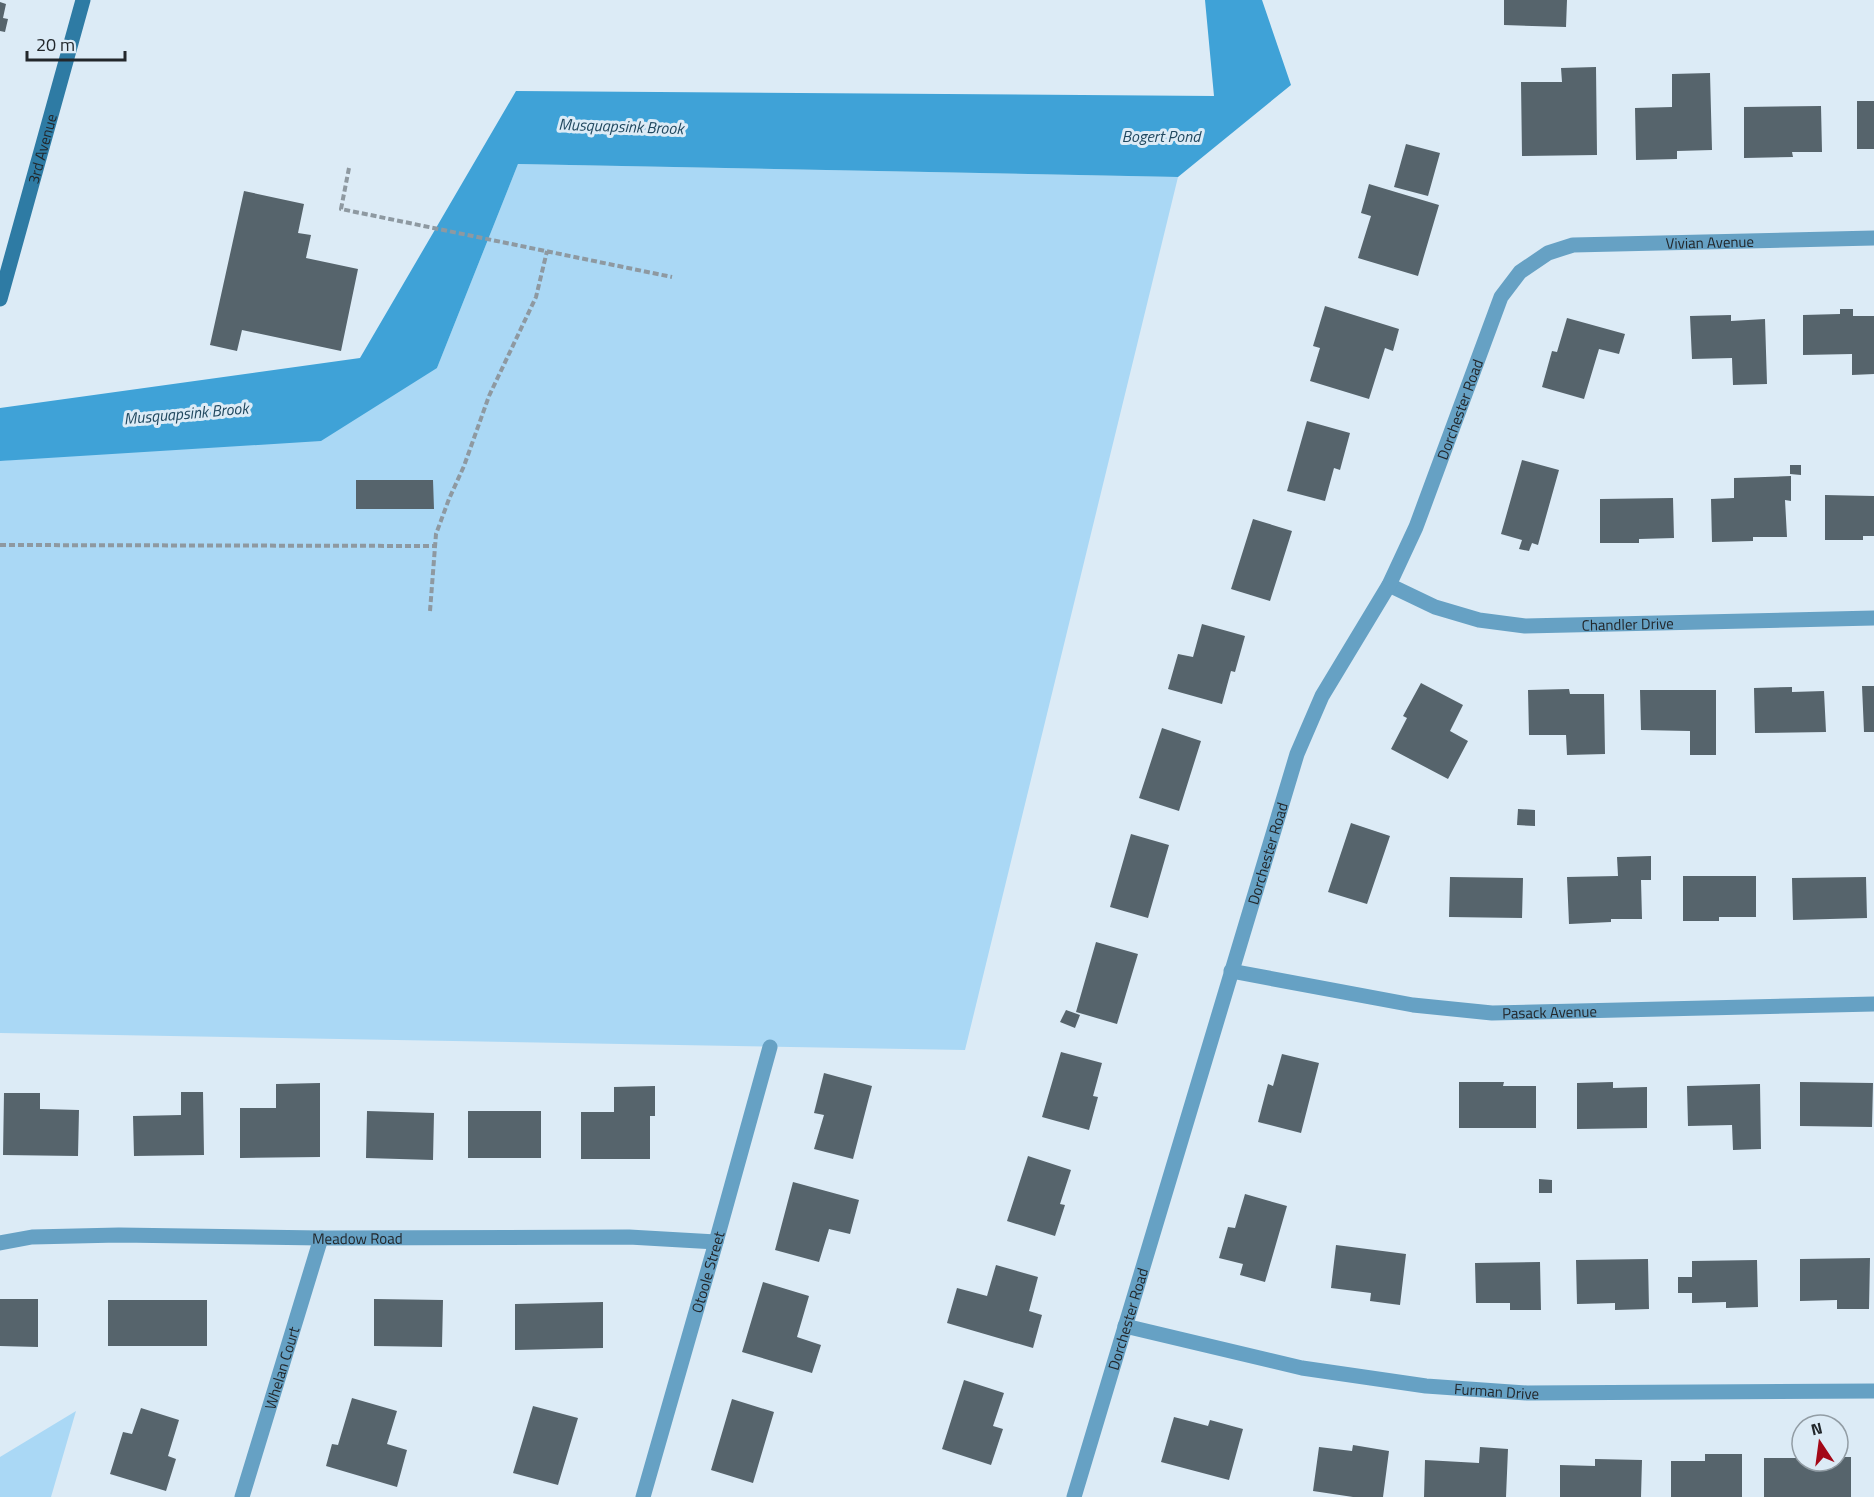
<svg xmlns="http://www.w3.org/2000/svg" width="1874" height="1497" font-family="'Titillium Web',sans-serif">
<rect width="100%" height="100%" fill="#dcebf6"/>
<!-- green -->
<path fill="#aad8f5" d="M518,164L1178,177L965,1050L0,1033V461L32,458L437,368Z
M76,1411L51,1497H0V1457Z"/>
<!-- water -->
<path fill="#3fa2d7" d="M1205,0H1262L1291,85L1178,177L518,164L437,368L321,441L0,461V408L360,358L516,91L1214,96Z"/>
<!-- building -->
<path fill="#56646c" d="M1504,0H1567L1566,27L1504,25Z
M0,2L6,4L3,18L8,19L5,32L0,31Z
M1596,67L1597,155L1522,156L1521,82H1562L1561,68Z
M1710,73L1712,150L1677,151V159L1636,160L1635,108L1672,107V74Z
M1857,101H1874V149H1857Z
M1821,106L1822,152H1792L1793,157L1744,158V107Z
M1406,144L1440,153L1428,196L1394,187Z
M1369,184L1439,205L1418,276L1358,258L1371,216L1361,213Z
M244,191L304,204L298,233L311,235L306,258L358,269L341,351L242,330L237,351L210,345Z
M1325,306L1399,329L1393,351L1385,348L1369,399L1310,381L1320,348L1313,346Z
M1840,309H1853V316H1874V374L1852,375V354L1803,355V315L1840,314Z
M1731,315V321L1765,319L1767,384L1733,385L1732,358L1692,359L1690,316Z
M1567,318L1625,334L1619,354L1599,349L1584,399L1542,387L1552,351L1557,352Z
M1307,421L1350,433L1340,470L1334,468L1325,501L1287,491Z
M1522,460L1559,470L1538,545L1532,543L1529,551L1519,549L1522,540L1501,534Z
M1790,465H1801V475L1790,474Z
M1791,476V501L1785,500L1787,537H1753V541L1712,542L1711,499L1734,498V478Z
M356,480H433L434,509H356Z
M1825,495L1874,496V536H1863V540H1825Z
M1673,498L1674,538L1639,539V543H1600V499Z
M1253,519L1292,531L1270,601L1231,589Z
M1202,624L1245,636L1235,672L1231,671L1222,704L1168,689L1178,654L1193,657Z
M1421,683L1463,705L1450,731L1468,741L1448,779L1391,749L1407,718L1403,716Z
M1862,686H1874V732H1864Z
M1792,687V692L1824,691L1826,732L1755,733L1754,688Z
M1569,689L1570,694H1604L1605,754L1567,755L1566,735H1529L1528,690Z
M1640,690H1716V755H1690V731L1641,730Z
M1162,728L1201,741L1179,811L1139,798Z
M1518,809L1535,810V826L1517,825Z
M1351,823L1390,836L1367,904L1328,892Z
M1131,834L1169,845L1148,918L1110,907Z
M1651,856V880H1641L1642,919H1611V922L1569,924L1567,877L1618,876L1617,857Z
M1683,876H1756V917H1719V921H1683Z
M1450,877L1523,878L1522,918L1449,917Z
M1866,877L1867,918L1793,920L1792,878Z
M1096,942L1138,954L1117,1024L1076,1012Z
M1066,1010L1080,1015L1075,1028L1060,1022Z
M1061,1052L1102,1063L1093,1096L1098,1097L1089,1130L1042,1117Z
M1282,1054L1319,1063L1301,1133L1258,1122L1268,1084L1273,1086Z
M824,1073L872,1086L853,1159L814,1149L824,1115L814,1113Z
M1459,1082H1504L1503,1086H1536V1128H1459Z
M1613,1082V1088L1647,1087V1128L1577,1129V1083Z
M1800,1082L1873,1083L1872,1127L1800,1126Z
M320,1083V1157L240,1158V1108H276V1084Z
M1760,1084L1761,1149L1733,1150L1732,1125L1688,1126L1687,1086Z
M655,1086V1116H650V1159H581V1112H614V1087Z
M181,1092H203L204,1155L134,1156L133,1116L181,1115Z
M4,1093H40V1109L79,1110L78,1156L3,1155Z
M367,1111L434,1113L433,1160L366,1158Z
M468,1111H541V1158H468Z
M1028,1156L1071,1170L1060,1204L1065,1205L1055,1236L1007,1221Z
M1539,1179L1552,1180V1193H1539Z
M793,1182L859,1200L850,1234L829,1229L819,1262L775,1250Z
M1245,1194L1287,1206L1265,1282L1240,1275L1243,1264L1219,1258L1228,1227L1235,1228Z
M1336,1245L1406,1254L1400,1305L1370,1301L1371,1293L1331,1288Z
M1870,1258L1869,1309H1837V1300L1800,1301V1259Z
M1648,1259L1649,1309L1615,1310V1303L1577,1304L1576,1260Z
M1757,1260L1758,1307L1726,1308V1302L1692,1303V1293H1678V1277H1692V1261Z
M1540,1262L1541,1310H1510V1303H1476L1475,1263Z
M996,1265L1038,1277L1029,1311L1042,1315L1033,1348L947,1323L957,1288L987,1296Z
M763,1282L809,1296L797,1337L821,1345L812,1373L742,1352Z
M0,1299H38V1347L0,1346Z
M374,1299L443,1300L442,1347L374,1346Z
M108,1300H207V1346H108Z
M603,1302V1348L515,1350V1304Z
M964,1380L1004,1393L993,1426L1003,1429L991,1465L942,1449Z
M352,1398L397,1411L387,1444L407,1450L397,1487L326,1466L332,1444L338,1445Z
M732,1399L774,1412L753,1483L711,1470Z
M533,1406L578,1418L558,1485L513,1473Z
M141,1408L179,1420L168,1456L176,1459L166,1491L110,1474L123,1432L132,1434Z
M1174,1417L1208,1426L1210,1420L1243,1429L1229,1480L1161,1462Z
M1353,1445L1389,1451L1383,1497H1353L1313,1491L1319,1447L1352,1451Z
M1480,1447L1508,1449L1506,1497H1424L1425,1460L1479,1463Z
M1705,1454H1742V1497H1671V1461H1705Z
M1838,1457H1851V1497H1764V1458H1802V1461H1838Z
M1595,1459L1642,1460L1641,1497H1560V1465L1595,1466Z"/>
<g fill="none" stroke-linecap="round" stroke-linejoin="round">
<!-- path -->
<path stroke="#8e99a1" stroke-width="4" stroke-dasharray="6 3" stroke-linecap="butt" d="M349,168L341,209L672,277
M0,545L434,546
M430,611L436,534L449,499L464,466L489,396L536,297L547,251"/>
<!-- street -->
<g stroke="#66a1c4" stroke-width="15">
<path id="s1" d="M1389,585L1435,607L1479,620L1525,626L1874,618"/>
<path id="s2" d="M1231,971L1413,1005L1492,1013L1874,1004"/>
<path id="s3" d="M0,1243L32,1237L119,1235L321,1238L629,1237L716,1242"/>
<path id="s4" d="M1125,1326L1302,1368L1426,1386L1527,1393L1874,1391"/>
<path id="s5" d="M242,1497L321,1238"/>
<path id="s6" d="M643,1497L716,1242L770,1047"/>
<path id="s7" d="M1074,1497L1297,754L1322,696L1389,585L1416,527L1501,297L1520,272L1548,253L1573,245L1874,238"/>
</g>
<!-- secondary -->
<path stroke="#2e7ba4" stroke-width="15" id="s8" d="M0,299L83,0"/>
</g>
<g text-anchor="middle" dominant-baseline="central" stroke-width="6" stroke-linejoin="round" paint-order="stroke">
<!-- street labels -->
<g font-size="15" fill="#22272b" stroke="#dcebf6">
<text stroke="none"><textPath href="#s8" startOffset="156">3rd Avenue</textPath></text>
<text stroke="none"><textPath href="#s7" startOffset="1506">Vivian Avenue</textPath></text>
<text stroke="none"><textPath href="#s7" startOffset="1158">Dorchester Road</textPath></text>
<text stroke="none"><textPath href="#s1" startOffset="246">Chandler Drive</textPath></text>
<text stroke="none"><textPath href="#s7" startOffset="672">Dorchester Road</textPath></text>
<text stroke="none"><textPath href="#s2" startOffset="322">Pasack Avenue</textPath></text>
<text stroke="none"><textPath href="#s3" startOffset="358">Meadow Road</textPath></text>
<text stroke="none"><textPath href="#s6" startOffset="234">Otoole Street</textPath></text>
<text stroke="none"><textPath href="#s7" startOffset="186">Dorchester Road</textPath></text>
<text stroke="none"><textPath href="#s5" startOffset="135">Whelan Court</textPath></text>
<text stroke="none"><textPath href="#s4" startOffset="378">Furman Drive</textPath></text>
</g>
<!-- water labels -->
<g font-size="16" font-style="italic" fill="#20485f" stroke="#dcebf6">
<text transform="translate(621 126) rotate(2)">Musquapsink Brook</text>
<text x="1161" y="136">Bogert Pond</text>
<text transform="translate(186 413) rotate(-5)">Musquapsink Brook</text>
</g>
</g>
<!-- north arrow -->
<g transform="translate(1820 1443) rotate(347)"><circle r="28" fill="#dcebf6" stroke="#929da5" stroke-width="1.5"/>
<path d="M0-4.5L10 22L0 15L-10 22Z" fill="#a30817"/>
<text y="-9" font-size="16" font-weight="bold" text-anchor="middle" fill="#22272b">N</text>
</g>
<!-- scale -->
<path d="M27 51v9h98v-9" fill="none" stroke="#22272b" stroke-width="3"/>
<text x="36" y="51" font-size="18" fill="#22272b" stroke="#dcebf6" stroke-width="4.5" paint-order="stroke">20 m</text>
</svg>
